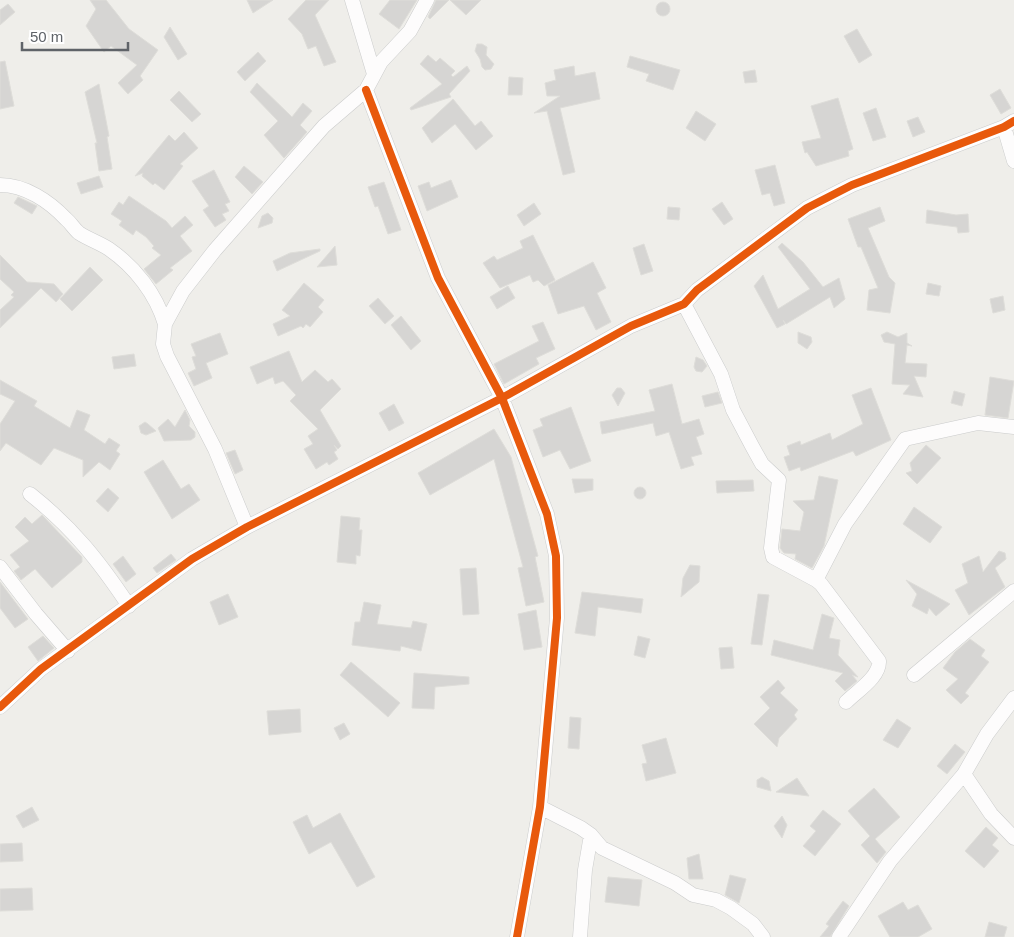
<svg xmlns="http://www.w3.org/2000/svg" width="1014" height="937" font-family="Arial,sans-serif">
<rect width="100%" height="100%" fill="#efeeea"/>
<!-- building -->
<path fill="#d6d5d3" stroke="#deddd9" d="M90,0H106L129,29L158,50L140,76L143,80L128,94L118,83L137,65L111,46L104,52L86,26L96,9Z
M247,0H273L253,13Z
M306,0H329L315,15L336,62L324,66L316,46L308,49L302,34L288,19Z
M390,0H417L399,29L379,14Z
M436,0H449L430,19L428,17Z
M450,0H481L466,15Z
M656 9a7 7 0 1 1 14 0a7 7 0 1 1-14 0Z
M8,4L15,12L0,25V10Z
M170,27L187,54L178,60L164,37Z
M857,29L872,55L859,63L844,36Z
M477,44H482L487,47L486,55L494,64L491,69L485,70L482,67L480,59L475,51Z
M258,52L266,61L245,81L237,72Z
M428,55L436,62L440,58L455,71L451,75L453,77L467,66L470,71L449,94L451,97L411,110L410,108L442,84L420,64Z
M630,56L680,70L673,90L646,81L649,74L627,67Z
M5,61L14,106L0,109V62Z
M574,66L575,76L595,72L600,99L560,108L575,172L563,175L547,111L534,113L560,96H547L545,83L556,80L554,70Z
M755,70L757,82L745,83L743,72Z
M509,77L523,78L522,95H508Z
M257,83L292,117L303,103L312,111L300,125L307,132L284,158L264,135L278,121L250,92Z
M99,84L109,136L107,137L112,169L99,171L95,143H97L85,92Z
M1000,89L1011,108L1001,114L990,95Z
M179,91L201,114L192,122L170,100Z
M838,98L853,149L848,151L849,156L816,166L807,152L805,153L802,142L821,138L811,106Z
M453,99L475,126L481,121L493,136L476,150L455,124L432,143L422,128Z
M876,108L886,137L873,141L863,113Z
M696,111L716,124L705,141L686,128Z
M918,117L925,132L913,137L907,121Z
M184,132L198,148L180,164L183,166L164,190L155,183L153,185L142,176L143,173L135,176L169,135L175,141Z
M775,165L785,203L774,206L770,193L762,195L755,170Z
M244,166L263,182L252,194L235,177Z
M214,170L230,202L225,204L229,211L222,214L226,220L215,227L203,210L209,206L192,181Z
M99,176L103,187L81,194L77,183Z
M451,180L458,197L427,211L418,186L429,182L431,188Z
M384,182L401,230L388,234L378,206L375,207L368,187Z
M129,196L166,221L172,228L185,216L193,225L180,236L192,251L170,268L173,270L156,284L144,269L161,255L152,248L154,246L146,237L136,230L133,235L119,225L122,221L111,214L119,202L123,205Z
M18,197L37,206L32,214L14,203Z
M722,202L733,219L724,225L712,209Z
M534,203L541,214L524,226L517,215Z
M668,207L680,208L679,220L667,219Z
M880,207L885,221L868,228L889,277L895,283L890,313L867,310L869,290L878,288L861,247H858L848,219Z
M927,210L956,215L968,214L969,232L958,233L957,227L926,223Z
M268,213L273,218L272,223L258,228L262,216Z
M533,235L555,280L544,286L538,280L533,282L530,275L500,288L483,263L494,256L497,260L523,248L520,241Z
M782,243L803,262L823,287L839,278L845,299L834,308L830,297L786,324L783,320L785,324L777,328L754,286L763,275L778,309L810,289L778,247Z
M644,244L653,271L641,275L633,248Z
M335,246L337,265L317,267Z
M320,249V251L277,271L273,261L290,253Z
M0,255L27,282L54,284L63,294L56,302L41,288L0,328V310L14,297L11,295L14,292L0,279Z
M593,262L606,288L597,293L611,322L596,330L584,306L558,314L548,285Z
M90,267L103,280L72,311L60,299Z
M304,283L324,300L318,307L323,312L310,327L306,324L303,328L301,326L278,336L273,324L290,316L282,310Z
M928,283L941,286L939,296L926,294Z
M508,286L515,298L497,309L490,297Z
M1003,296L1005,310L993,313L990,299Z
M378,298L394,316L385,324L369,306Z
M401,316L421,341L411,350L391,325Z
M543,322L555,349L536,358L539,364L504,384L494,364L539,341L532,326Z
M798,332L811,337L812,342L807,349L798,343Z
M887,332L898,337L907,333V343L912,346L907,345L905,363L927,364L926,377L914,376L923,397L903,394L910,385L892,384L895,344L884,342L881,335Z
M220,333L228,354L206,363L212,378L194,386L188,373L196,369L192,357L196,356L191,344Z
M289,351L302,382L315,370L328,382L332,379L341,389L320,410L341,446L338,449L334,445L337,450L334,452L338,459L329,465L327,462L316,469L304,449L313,444L308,436L318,429L290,401L296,395L283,381L275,384L273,377L257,384L250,367Z
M134,354L136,366L114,369L112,357Z
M696,357L703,360L707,366L702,372L696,371L694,367Z
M990,377L1014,381L1008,418L985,415Z
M0,380L37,401L34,406L70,428L77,410L90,415L84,430L105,444L109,438L120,445L116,451L120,454L110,470L99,462L83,477V460L54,448L41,465L6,443L0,451V424L15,401L0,394Z
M672,384L682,424L699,419L704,434L696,437L702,454L691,457L694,465L681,469L669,432L656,436L653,423L602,434L600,422L655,411L649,390Z
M617,388H621L625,393L618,406L612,395Z
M871,388L891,440L856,456L853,451L801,471L800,467L789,471L784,457L790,455L787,446L800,441L801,445L830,433L832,440L863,424L852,395Z
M954,391L965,394L962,406L951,403Z
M718,392L722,403L705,407L702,396Z
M394,404L404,423L389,431L379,413Z
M571,407L591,461L570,469L560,450L543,457L533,430L543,426L540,419Z
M185,410L190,420L189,426L195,432V437L191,440L164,441L158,428L168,419L175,427Z
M145,422L148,424L156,431L146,435L141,433L139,426Z
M494,429L511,457L538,556L535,557L544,602L526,606L518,568L523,567L494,459L430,495L418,473Z
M926,445L941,458L917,484L906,473L912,471L910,463Z
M235,450L243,470L235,474L226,453Z
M163,460L181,489L189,484L200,500L172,519L144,472Z
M819,476L838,480L824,546L812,568L795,559L796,554L784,553L780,548L782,529L800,531L804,512L793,501L814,500Z
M572,479H593V490L575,493Z
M753,480L754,491L717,493L716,481Z
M634 493a6 6 0 1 1 12 0a6 6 0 1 1-12 0Z
M108,488L119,498L108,512L96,501Z
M914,507L942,527L930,543L903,524Z
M42,515L82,557V562L52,588L35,569L21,580L14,571L20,567L10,555L29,541L15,527L25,517L32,524Z
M341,516L360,518L359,530H362L360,556L356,555V564L337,562Z
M999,551L1005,553L1006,559L995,568L1005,587L969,615L955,590L968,583L962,564L979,556L983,572Z
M171,554L176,560L157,573L153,568Z
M123,556L136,574L126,582L113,564Z
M690,565L700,566L699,582L681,597L683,578Z
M476,568L479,614L463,615L460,569Z
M906,580L930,593L950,604L936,616L929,608L927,614L912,606L917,594Z
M0,582L28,619L15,628L0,608Z
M582,592L643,599L641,613L598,607L595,636L575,633Z
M228,594L238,617L219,625L210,602Z
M758,594L769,595L762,645L751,644Z
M364,602L381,605L377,624L411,628L413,621L427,624L421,651L401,646L400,651L352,645L355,622H360Z
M536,610L542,647L524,650L518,614Z
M822,614L834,618L829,638L840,640L838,655L858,677L852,675L857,681L845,691L835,681L843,673L771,655L774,640L813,650Z
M43,636L54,648L38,661L28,647Z
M638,636L650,639L645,658L634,655Z
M970,639L985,650L981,656L989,662L965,693L969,696L961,704L946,690L958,679L943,668L955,652Z
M732,647L734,668L721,669L719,648Z
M351,662L400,703L388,717L340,675Z
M414,673L469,677V684L435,687L434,709L412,708Z
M778,680L785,688L780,693L798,710L794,715L797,719L779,738L777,747L754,724L770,708L760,697Z
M300,709L301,732L269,735L267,711Z
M570,717L581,718L579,749L568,748Z
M897,719L911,728L898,748L883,740Z
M344,723L350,734L340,740L334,728Z
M666,738L676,773L646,781L642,764L647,763L642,745Z
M955,744L965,752L947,774L937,766Z
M762,777L769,781L771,791L757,787V780Z
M797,778L809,796L776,792Z
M874,788L900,817L875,839L886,852L877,863L861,845L870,836L848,811Z
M32,807L39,820L23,828L16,816Z
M823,810L841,824L815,856L803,846L816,831L810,826Z
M340,813L375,877L357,887L331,842L309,854L293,822L307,815L313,828Z
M782,816L787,825L782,838L774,826Z
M986,827L998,838L992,845L999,851L984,868L965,851Z
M22,843L23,861L0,862V844Z
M699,854L703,879H689L687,858Z
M730,875L746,879L739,903L725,895Z
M608,877L642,880L639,906L605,902Z
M32,888L33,910L0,911V889Z
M843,901L849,906L830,937H820L829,926L826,924Z
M903,902L908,910L918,905L932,929L918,937H890L878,916Z
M989,922L1007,927L1004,937H985Z"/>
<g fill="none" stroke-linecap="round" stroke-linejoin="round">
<defs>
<path id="minor" d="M352,0L374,74
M366,90L438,278L502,398L547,514L556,556L557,618L540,807L517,937
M1004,127L1014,161
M0,185C25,185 49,201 66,219C71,223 74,229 79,233C88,239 100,243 109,249C135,267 156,294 165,324
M684,304L721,374L733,410L752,446L762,464L779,480L771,548L773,557L816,580L821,584L879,661C880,677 857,691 846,702
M30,494C73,528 99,561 129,606
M247,527L215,449L167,356L163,344L165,324L183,291L215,250L324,126L366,90L381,62L410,31L427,0
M0,567L36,614L68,651
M816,580L845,524L905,439L978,423L1014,427
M914,675L1014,591
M0,707L41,669L192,559L247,527L502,398L631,326L684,304L697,290L807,208L852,185L1004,127L1014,121
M964,774L991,814L1014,838
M540,807L581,828L591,835L602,848L675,883L693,895L716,900L731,908L753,924L763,937
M580,937L585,870L591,835
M839,937L890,861L964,774L987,734L1014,698"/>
</defs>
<!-- minor casing -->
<use href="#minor" stroke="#cbcccc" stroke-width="15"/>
<!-- minor -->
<use href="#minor" stroke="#fdfcfc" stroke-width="14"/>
<defs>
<path id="cycleway" d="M366,90L438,278L502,398L547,514L556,556L557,618L540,807L517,937
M0,707L41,669L192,559L247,527L502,398L631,326L684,304L697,290L807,208L852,185L1004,127L1014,121"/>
</defs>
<!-- cycleway casing -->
<use href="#cycleway" stroke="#fff" stroke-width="11"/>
<!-- cycleway -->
<use href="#cycleway" stroke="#e8590c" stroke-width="8"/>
</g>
<!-- scale -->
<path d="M22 42v8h106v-8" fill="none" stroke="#5f6368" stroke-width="2.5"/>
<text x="30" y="42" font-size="15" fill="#5f6368" stroke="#ffffff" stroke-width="4" paint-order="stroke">50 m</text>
</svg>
